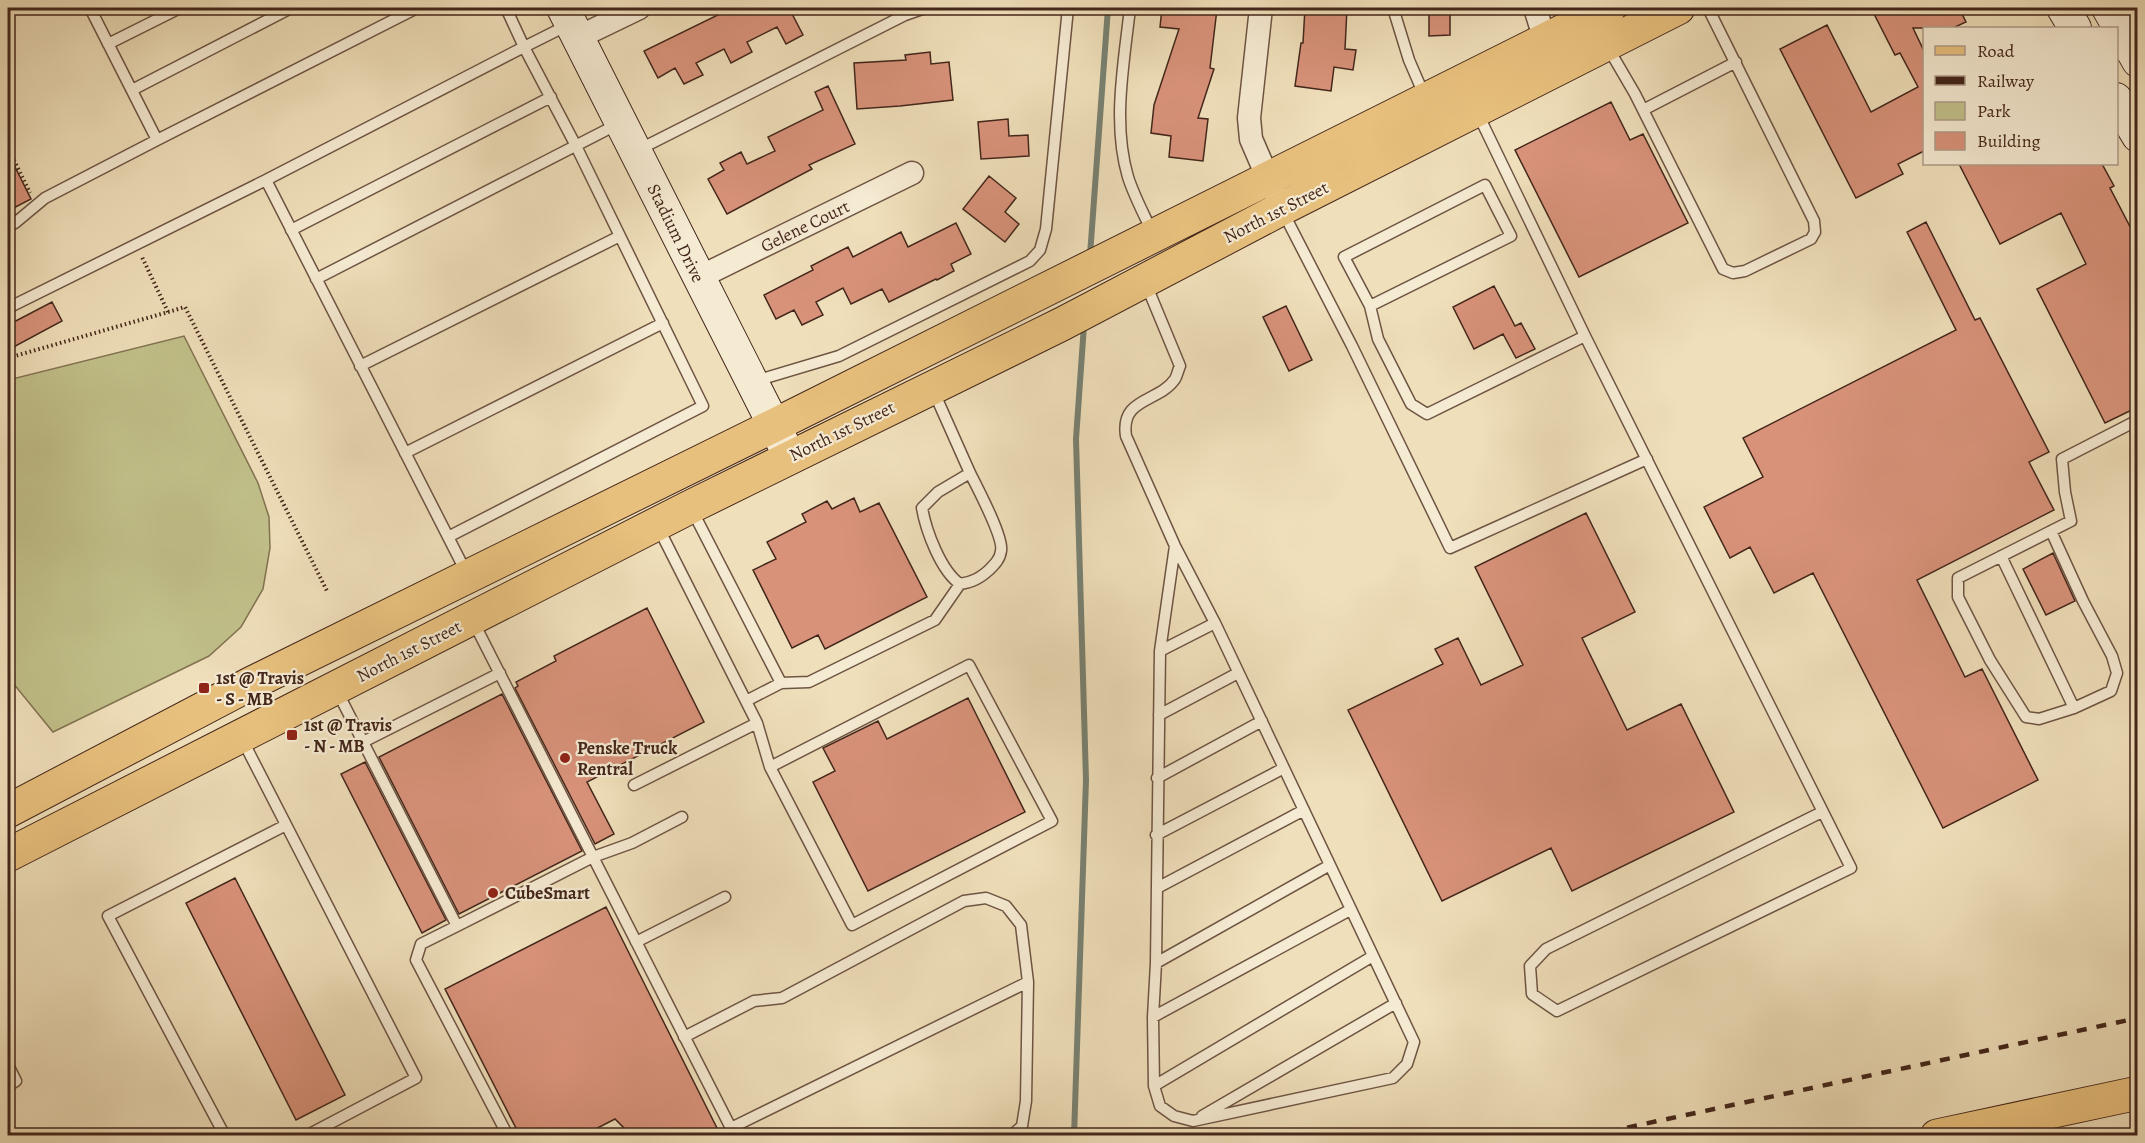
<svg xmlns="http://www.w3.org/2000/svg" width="2145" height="1143" font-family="Alegreya,serif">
<rect width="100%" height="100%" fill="#efdfba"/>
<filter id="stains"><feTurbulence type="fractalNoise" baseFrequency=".00333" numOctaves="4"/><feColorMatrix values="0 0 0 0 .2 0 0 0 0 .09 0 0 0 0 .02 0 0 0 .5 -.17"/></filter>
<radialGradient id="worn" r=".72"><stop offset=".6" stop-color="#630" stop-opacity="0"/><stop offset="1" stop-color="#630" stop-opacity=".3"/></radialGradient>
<!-- green -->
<path fill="#c1c08a" stroke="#827352" stroke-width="1.5" d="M184,336L258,483L269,517L270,548L263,589L241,627L209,656L53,732L8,677V380Z"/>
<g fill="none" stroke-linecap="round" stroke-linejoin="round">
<!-- stream -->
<path stroke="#788171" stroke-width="6" d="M1090,255L1108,8
M1074,1136L1086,780L1076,439L1084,325"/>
</g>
<!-- building -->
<path fill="#d8927a" stroke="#43261b" stroke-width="1.5" d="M732,8H789L803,35L786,44L777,27L747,42L752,52L731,63L724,49L696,63L703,75L684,84L675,68L658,78L644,51Z
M1162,8L1217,9L1210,68L1214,69L1198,118L1208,119L1203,161L1169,157L1171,136L1151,133L1154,105L1179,29L1160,27Z
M1305,8H1347L1345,49L1356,50L1353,70L1334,67L1331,91L1295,86L1301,43H1303Z
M1429,8H1450V35L1429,36Z
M1871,8H1959L1966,22L1953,28H1913L1924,51V151L1898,164L1903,174L1856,198L1780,49L1827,25L1871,112L1918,87L1900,53L1895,55Z
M930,52L931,64L949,62L953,100L900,106L857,109L854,63L906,60L905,55Z
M828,86L855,144L809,165L812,169L727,214L708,179L724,170L720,163L741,152L747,164L775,151L768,137L823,110L815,92Z
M1611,102L1630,140L1643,134L1688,223L1579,277L1515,150Z
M1008,119L1009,136L1028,135L1029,156L981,159L978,122Z
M8,153L31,199L8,211Z
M1959,164H2102L2114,186L2110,188L2138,242V407L2105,423L2037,289L2086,264L2061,213L2000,244Z
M989,176L1016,198L1005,212L1019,224L1005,242L963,209Z
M1926,222L1975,320L1980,318L2049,452L2029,462L2054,510L1917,580L1965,677L1982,669L2038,780L1943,828L1813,573L1774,593L1750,547L1730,558L1704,507L1763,477L1743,438L1956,330L1907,232Z
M956,223L971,254L951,264L954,271L937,280L936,279L889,302L882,289L851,304L843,288L816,302L823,315L802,325L794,310L776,319L764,295L813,270L811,266L848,247L853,257L901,232L908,247Z
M1494,286L1515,326L1521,323L1535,349L1516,358L1503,334L1474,349L1453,307Z
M52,302L62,321L8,350V325Z
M1286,306L1312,360L1289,371L1263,317Z
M854,498L860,512L879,503L927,597L825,649L818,635L792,648L753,570L776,559L767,542L806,522L802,514L827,501L832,509Z
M1586,513L1635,612L1582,638L1627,730L1681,704L1734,812L1572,891L1551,848L1442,901L1348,710L1443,664L1435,649L1458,638L1481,685L1523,665L1475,567Z
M2053,553L2075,601L2046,615L2023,569Z
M647,608L704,722L587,782L614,834L595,844L515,688L518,686L516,682L556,661L554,656Z
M502,694L582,851L459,914L379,757Z
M968,698L1025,812L868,891L813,782L835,771L823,748L878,721L887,739Z
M365,762L446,920L422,933L341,774Z
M235,878L345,1095L296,1120L186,903Z
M606,907L645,985L721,1136H628L624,1128L615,1119L582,1136H520L445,989Z"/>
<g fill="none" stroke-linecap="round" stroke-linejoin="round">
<defs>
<path id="lane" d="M1130,8C1124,63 1112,123 1128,177C1134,196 1144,214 1152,232
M1393,8L1409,60L1425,97
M108,44L180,8
M1607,46L1635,94L1723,269L1733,273L1745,271L1811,239L1815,232L1814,221L1708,8
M132,90L291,8
M1643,110L1736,62
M1477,112L1585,336L1851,868L1557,1011L1532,994L1530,966L1546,949L1822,812
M157,140L417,8
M638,150L905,15L925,8
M1283,212L1352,346L1450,548L1647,459
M8,226L15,223L45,198L157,140L90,8
M291,230L551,97
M316,279L618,124
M1146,284L1180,366C1178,370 1177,376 1175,379C1159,403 1120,397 1126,436L1175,546L1215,623L1414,1042L1407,1064L1393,1078L1193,1121L1174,1116L1160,1106L1154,1086L1153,1017L1156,963L1160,651L1175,546
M1370,306L1344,257L1485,185L1511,236L1370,306L1378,339L1411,404L1427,414L1585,336
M8,308L266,180
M360,366L620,236
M755,381L839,356L1030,261L1040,250L1046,229L1068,8
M933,390L970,473L938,492L922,508C926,531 941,571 960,584C973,582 980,578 989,570C995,564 1000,559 1001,551C1004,538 977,487 970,473
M405,453L663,323
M692,510L781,683L746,701
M658,527L757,723L770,767L852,925L1052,821L969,665L770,767
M2051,531L2083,601L2112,656L2117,673L2111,691L2074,708L2039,719L2026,717L1990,660L1958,597V578L2071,521L2065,492L2062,459L2138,420
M448,537L703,406L576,146L524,47L568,25
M2001,556L2074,708
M467,574L266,180L524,47L506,8
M1160,651L1215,623
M781,683L809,682L935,620L960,584
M337,691L457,926L593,857L473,621
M1159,715L1238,673
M242,739L416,1078L306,1136
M363,742L500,673
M1157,778L1262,721
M634,785L757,723
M682,817L632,843L593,857L735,1136
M1156,835L1284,768
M1157,888L1304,810
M457,926L421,944L416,960L508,1136
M636,942L725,897
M1156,963L1330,865
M1153,1017L1350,910
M684,1037L754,1001L782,998L964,901L986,898L1006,906L1021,925L1028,982L1026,1101L1022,1126L1011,1136
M8,1065L16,1081L8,1086
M1154,1086L1373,956
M1202,1116L1396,1003
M731,1128L1028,982
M225,1136L108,916L286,825"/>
<path id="street" d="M1261,8L1249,118L1251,139L1273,190
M1535,8L1545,40
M579,37L639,8
M698,278L912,173"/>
<path id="secondary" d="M563,8L790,457
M2063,8L2075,28
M2108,8L2138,61
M2116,99L2138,136"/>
<path id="primary" d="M8,811L250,684L773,426L1609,8
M8,855L690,507L1062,324L1281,209L1678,8
M1937,1136L2138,1093"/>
</defs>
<!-- lane casing -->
<use href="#lane" stroke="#6e5443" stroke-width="13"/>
<!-- street casing -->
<use href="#street" stroke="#6e5443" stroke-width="25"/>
<!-- secondary casing -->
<use href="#secondary" stroke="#43261b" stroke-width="34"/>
<!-- primary casing -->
<use href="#primary" stroke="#43261b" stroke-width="35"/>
<!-- path -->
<path stroke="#43261b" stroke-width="4" stroke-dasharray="1.5 3" stroke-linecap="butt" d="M8,148L30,193
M168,312L185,307L327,591
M8,358L168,312L142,257"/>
<!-- lane -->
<use href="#lane" stroke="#f5ead2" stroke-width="10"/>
<!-- street -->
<use href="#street" stroke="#f5ead2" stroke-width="22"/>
<!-- secondary -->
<use href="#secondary" stroke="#f5ead2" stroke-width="32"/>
<!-- primary -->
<use href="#primary" stroke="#e8c07d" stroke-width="33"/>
<!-- rail -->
<path stroke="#43261b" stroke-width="4.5" stroke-dasharray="10 10" stroke-linecap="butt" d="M1588,1136L2138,1018"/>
</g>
<!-- markers -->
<g fill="#8f2418" stroke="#f5ead2" stroke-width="2">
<rect x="198" y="682" width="12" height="12" rx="3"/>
<rect x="286" y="729" width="12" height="12" rx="3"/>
<circle cx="565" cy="758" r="6"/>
<circle cx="493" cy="893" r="6"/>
</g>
<g text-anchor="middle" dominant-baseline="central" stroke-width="4.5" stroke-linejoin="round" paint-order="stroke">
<!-- street labels -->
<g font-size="18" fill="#43261b" stroke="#f5ead2">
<text transform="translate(1276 212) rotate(-27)">North 1st Street</text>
<text transform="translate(805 226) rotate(-26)">Gelene Court</text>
<text transform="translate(676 233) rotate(64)">Stadium Drive</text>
<text transform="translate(842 431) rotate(-26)">North 1st Street</text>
<text transform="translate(409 651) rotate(-27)">North 1st Street</text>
</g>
<!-- poi labels -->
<g font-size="18" font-weight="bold" fill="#43261b" stroke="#f5ead2" text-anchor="start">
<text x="216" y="678">1st @ Travis<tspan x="216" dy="21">- S - MB</tspan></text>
<text x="304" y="725">1st @ Travis<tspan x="304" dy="21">- N - MB</tspan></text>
<text x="577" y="748">Penske Truck<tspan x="577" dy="21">Rentral</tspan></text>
<text x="505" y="893">CubeSmart</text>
</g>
</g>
<!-- margin -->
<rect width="2145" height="1143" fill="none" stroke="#efdfba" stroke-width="30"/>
<rect x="9" y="9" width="2127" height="1125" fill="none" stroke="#43261b" stroke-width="3"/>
<rect x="15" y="15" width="2115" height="1113" fill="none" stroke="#43261b" stroke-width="1.5"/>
<!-- legend -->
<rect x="1923" y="27" width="195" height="138" fill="#f5ead2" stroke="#ae9c89" stroke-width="1.5"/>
<rect x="1935" y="46" width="30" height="9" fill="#e8c07d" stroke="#ae9c89" stroke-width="1.5"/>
<text x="1977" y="57" font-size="18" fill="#43261b">Road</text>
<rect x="1935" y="76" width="30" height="9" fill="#43261b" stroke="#ae9c89" stroke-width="1.5"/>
<text x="1977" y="87" font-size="18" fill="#43261b">Railway</text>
<rect x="1935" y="102" width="30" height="18" fill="#c1c08a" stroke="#ae9c89" stroke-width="1.5"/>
<text x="1977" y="117" font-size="18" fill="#43261b">Park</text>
<rect x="1935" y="132" width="30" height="18" fill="#d8927a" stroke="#ae9c89" stroke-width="1.5"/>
<text x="1977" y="147" font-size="18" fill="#43261b">Building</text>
<rect width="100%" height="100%" filter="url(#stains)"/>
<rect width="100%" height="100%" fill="url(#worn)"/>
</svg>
